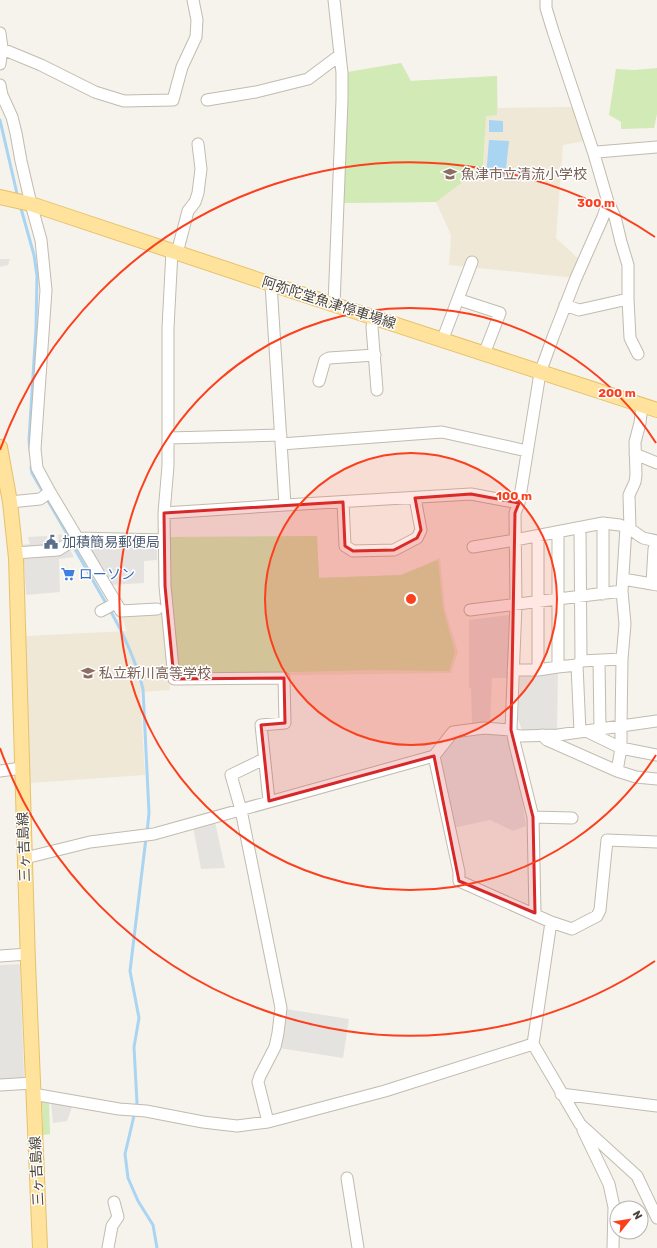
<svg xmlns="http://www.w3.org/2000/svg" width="657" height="1248" font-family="Rubik,'Noto Sans JP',sans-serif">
<rect width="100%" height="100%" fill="#f6f3ec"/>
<!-- education -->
<path fill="#efe8d6" d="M401,63L411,81L497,76L498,108L570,107L573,109L585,141L563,145L556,238L581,261L576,278L449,265L451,235L436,202L338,203L342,73Z
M317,536L319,578L401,575L440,558L445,609L458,652L451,673L170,677V690L140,692L145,775L30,783L25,671L26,636L127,631L121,614L172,609L168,537Z"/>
<!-- green -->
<path fill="#d2eab5" d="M401,63L411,81L497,76V115L486,116L482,178H468L436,202L338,203L342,73Z
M657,68V114L654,128L621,129V122L609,115L616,69L635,70Z
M317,536L319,578L401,575L438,560L443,609L455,652L449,671L373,670L177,675L169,583L170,537Z
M42,1101L49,1102L50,1134L43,1135Z"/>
<!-- parking -->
<path fill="#e5e3e0" d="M0,259H10L8,265L0,267Z
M61,534L74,557L59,559L60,592L26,595L23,545L30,544L28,537L47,536L48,547L59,546L58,535Z
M84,541L157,544V560L144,561V583L110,585Z
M509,615L508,678H492L490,723H472L471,688H469V620Z
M558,672L557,732L523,733L518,719L520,675Z
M481,733H500L508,738L521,792L526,826L513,831L490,820L453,828L446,784L438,755L454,737Z
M215,822L225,868L201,869L193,827Z
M20,964L24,1078L0,1080V965Z
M286,1009L349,1019L343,1058L279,1048L286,1020Z
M51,1101L73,1105L67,1121L53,1123Z"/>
<!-- water -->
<path fill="#a9d4f2" d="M489,120L503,121V132H489Z
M489,140L509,141L505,177L486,176Z"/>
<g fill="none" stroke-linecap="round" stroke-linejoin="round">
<!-- stream -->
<path stroke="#a9d4f2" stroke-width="3" d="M0,120L18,198
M20,205L34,255L37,276L36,328L29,440L30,451
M31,467L32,473L70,539
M72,544L107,605
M110,610C124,635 136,661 143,689L149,813L147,833
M146,838L130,971L139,1018L134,1047L137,1103L125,1154L128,1178L138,1201L153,1225L157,1248"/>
<defs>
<path id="minor" d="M334,0L342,73V100L334,305
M0,33L2,48L0,64
M0,48L41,65L95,92L124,101L173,100L182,67L196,37L197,20L193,0
M0,85L2,95L12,117L16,133L21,161L31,204L41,240L46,290L35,449L37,468L50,492L121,611L157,609
M207,100L256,92L308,79L340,55
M594,154L597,152L657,147
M608,202L615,217L621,242L628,265V299
M172,251L168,328V466L164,513L285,505L271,284
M177,253L188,211L195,202L198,193L201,169L198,144
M463,301L500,313L484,354
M565,305L579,310L628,299L630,338L638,354
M374,318L372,327L377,390
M442,341L472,262
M319,381L325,360L329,358L375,355
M642,405L640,423L635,442L636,475L635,482L629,495L630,529L643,538L657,541
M168,438L281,435
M281,444L442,432L527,451
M635,454L657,463
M10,502L40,499L50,492
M343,502L345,546L353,551L394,550L417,538L421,530L415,498
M285,505L471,494L519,503
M164,513L165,586L174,679L284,678L285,723L261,725L269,801
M558,532V667L577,665L581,661L580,528
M538,536V670L558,667
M656,541L654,549L652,584L657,585
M473,547L515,540L603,523L620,525L630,529
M15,553L58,550L77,538L164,540
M623,579L652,584
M603,594V523
M470,610L622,591
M101,611L116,603
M581,661L622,659L625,624L622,591L626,527
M599,661L600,729
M577,665L580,732
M513,670H538
M657,721L621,726V748L657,755
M513,735L521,736L558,735L621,726L622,659
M542,735L547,740L617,771L621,748L586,731
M434,756L459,872V881L551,922L572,929L597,916L600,910L607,840L657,842
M264,759L231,775L241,810L281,1008L278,1033L275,1047L260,1076L258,1082L268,1122
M0,771L22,768
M617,771L636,777L657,779
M533,817L572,818
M25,858L90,842L154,834L434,756L453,732L484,728L511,730
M535,913L533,817L515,745L513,735L511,730L516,605L515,513L519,503L540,373L553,337L576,278L603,217L608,202L594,154L553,31L546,8V0
M551,922L533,1044L580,1124L637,1176L657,1218
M0,956L28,954
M0,1085L33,1083
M33,1094L119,1109L146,1111L203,1122L237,1126L268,1122L385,1091L533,1044
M561,1094L657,1106
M583,1130L609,1184L614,1207L613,1248
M347,1178L358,1248
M108,1248L112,1226L118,1217L114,1202"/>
<path id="major" d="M0,197L31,204L271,284L657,410
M0,447L10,502L16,558L28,963L40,1248"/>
</defs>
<!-- minor casing -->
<use href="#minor" stroke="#c2bbae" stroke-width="13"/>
<!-- major casing -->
<use href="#major" stroke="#e6c16a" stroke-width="16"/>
<!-- minor -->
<use href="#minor" stroke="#fff" stroke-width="11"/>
<!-- major -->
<use href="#major" stroke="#ffe39c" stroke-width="14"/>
</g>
<!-- marked area -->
<path fill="#d62828" fill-opacity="0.2" stroke="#d62828" stroke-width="3" stroke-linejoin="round" d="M471,494L519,503L515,513L511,730L533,817L535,913L459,881L434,756L269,801L261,725L285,723L284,678L174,679L165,586L164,513L343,502L345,546L353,551L394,550L417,538L421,530L415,498Z"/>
<!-- distance rings -->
<circle cx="411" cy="599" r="146" fill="#fc3f1d" fill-opacity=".12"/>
<g fill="none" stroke="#fc3f1d" stroke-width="2">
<circle cx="411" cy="599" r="146"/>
<path d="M656 755A291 291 0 1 1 656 443"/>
<path d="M655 961A437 437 0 0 1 0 748M0 450A437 437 0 0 1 655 237"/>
</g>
<!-- icons -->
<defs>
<symbol id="school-bare" viewBox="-9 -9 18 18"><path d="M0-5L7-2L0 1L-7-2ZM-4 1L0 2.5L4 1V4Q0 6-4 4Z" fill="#8d6e63" stroke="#fff" stroke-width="2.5" paint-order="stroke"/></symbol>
<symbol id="civic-bare" viewBox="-9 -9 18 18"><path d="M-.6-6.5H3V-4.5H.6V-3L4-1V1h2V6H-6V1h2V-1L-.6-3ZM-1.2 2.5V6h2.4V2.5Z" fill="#5c6f8a" stroke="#fff" stroke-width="2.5" paint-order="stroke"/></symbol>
<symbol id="supermarket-bare" viewBox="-9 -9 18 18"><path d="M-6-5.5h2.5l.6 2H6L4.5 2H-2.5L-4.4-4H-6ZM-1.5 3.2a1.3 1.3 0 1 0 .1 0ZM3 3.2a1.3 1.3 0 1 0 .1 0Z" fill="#3f7fe0" stroke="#fff" stroke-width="2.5" paint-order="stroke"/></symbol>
</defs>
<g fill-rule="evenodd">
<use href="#school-bare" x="440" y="164" width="20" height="20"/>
<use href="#civic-bare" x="41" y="532" width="20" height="20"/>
<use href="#supermarket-bare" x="58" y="564" width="20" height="20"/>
<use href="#school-bare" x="78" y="663" width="20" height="20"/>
</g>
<g text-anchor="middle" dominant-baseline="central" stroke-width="3" stroke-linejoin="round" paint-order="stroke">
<!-- education labels -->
<g font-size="14" fill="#785e54" stroke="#fff" text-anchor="start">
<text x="461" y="174">魚津市立清流小学校</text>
<text x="99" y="673">私立新川高等学校</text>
</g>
<!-- street labels -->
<g font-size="14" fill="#4b4439" stroke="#fff">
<text transform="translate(329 303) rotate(18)">阿弥陀堂魚津停車場線</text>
<text transform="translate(24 847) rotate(-92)">三ヶ吉島線</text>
<text transform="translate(37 1171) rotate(-93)">三ヶ吉島線</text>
</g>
<!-- service labels -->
<g font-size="14" fill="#4e5e75" stroke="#fff" text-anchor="start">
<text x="62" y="542">加積簡易郵便局</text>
</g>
<!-- shop labels -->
<g font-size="14" fill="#366cbe" stroke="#fff" text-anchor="start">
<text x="79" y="574">ローソン</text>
</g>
</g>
<circle cx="411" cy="599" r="6" fill="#fc3f1d" stroke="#fff" stroke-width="2"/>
<g font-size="12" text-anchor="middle" font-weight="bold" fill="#fc3f1d" stroke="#fff" stroke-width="3" stroke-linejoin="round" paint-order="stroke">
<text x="596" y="207">300 m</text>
<text x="617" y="397">200 m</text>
<text x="514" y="500">100 m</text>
</g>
<!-- north arrow -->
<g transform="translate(629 1220) rotate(60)"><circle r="19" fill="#ffffff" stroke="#b7b4b0"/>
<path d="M0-3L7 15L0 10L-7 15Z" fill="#fc3f1d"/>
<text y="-6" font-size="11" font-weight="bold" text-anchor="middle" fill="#4b4439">N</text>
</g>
</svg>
